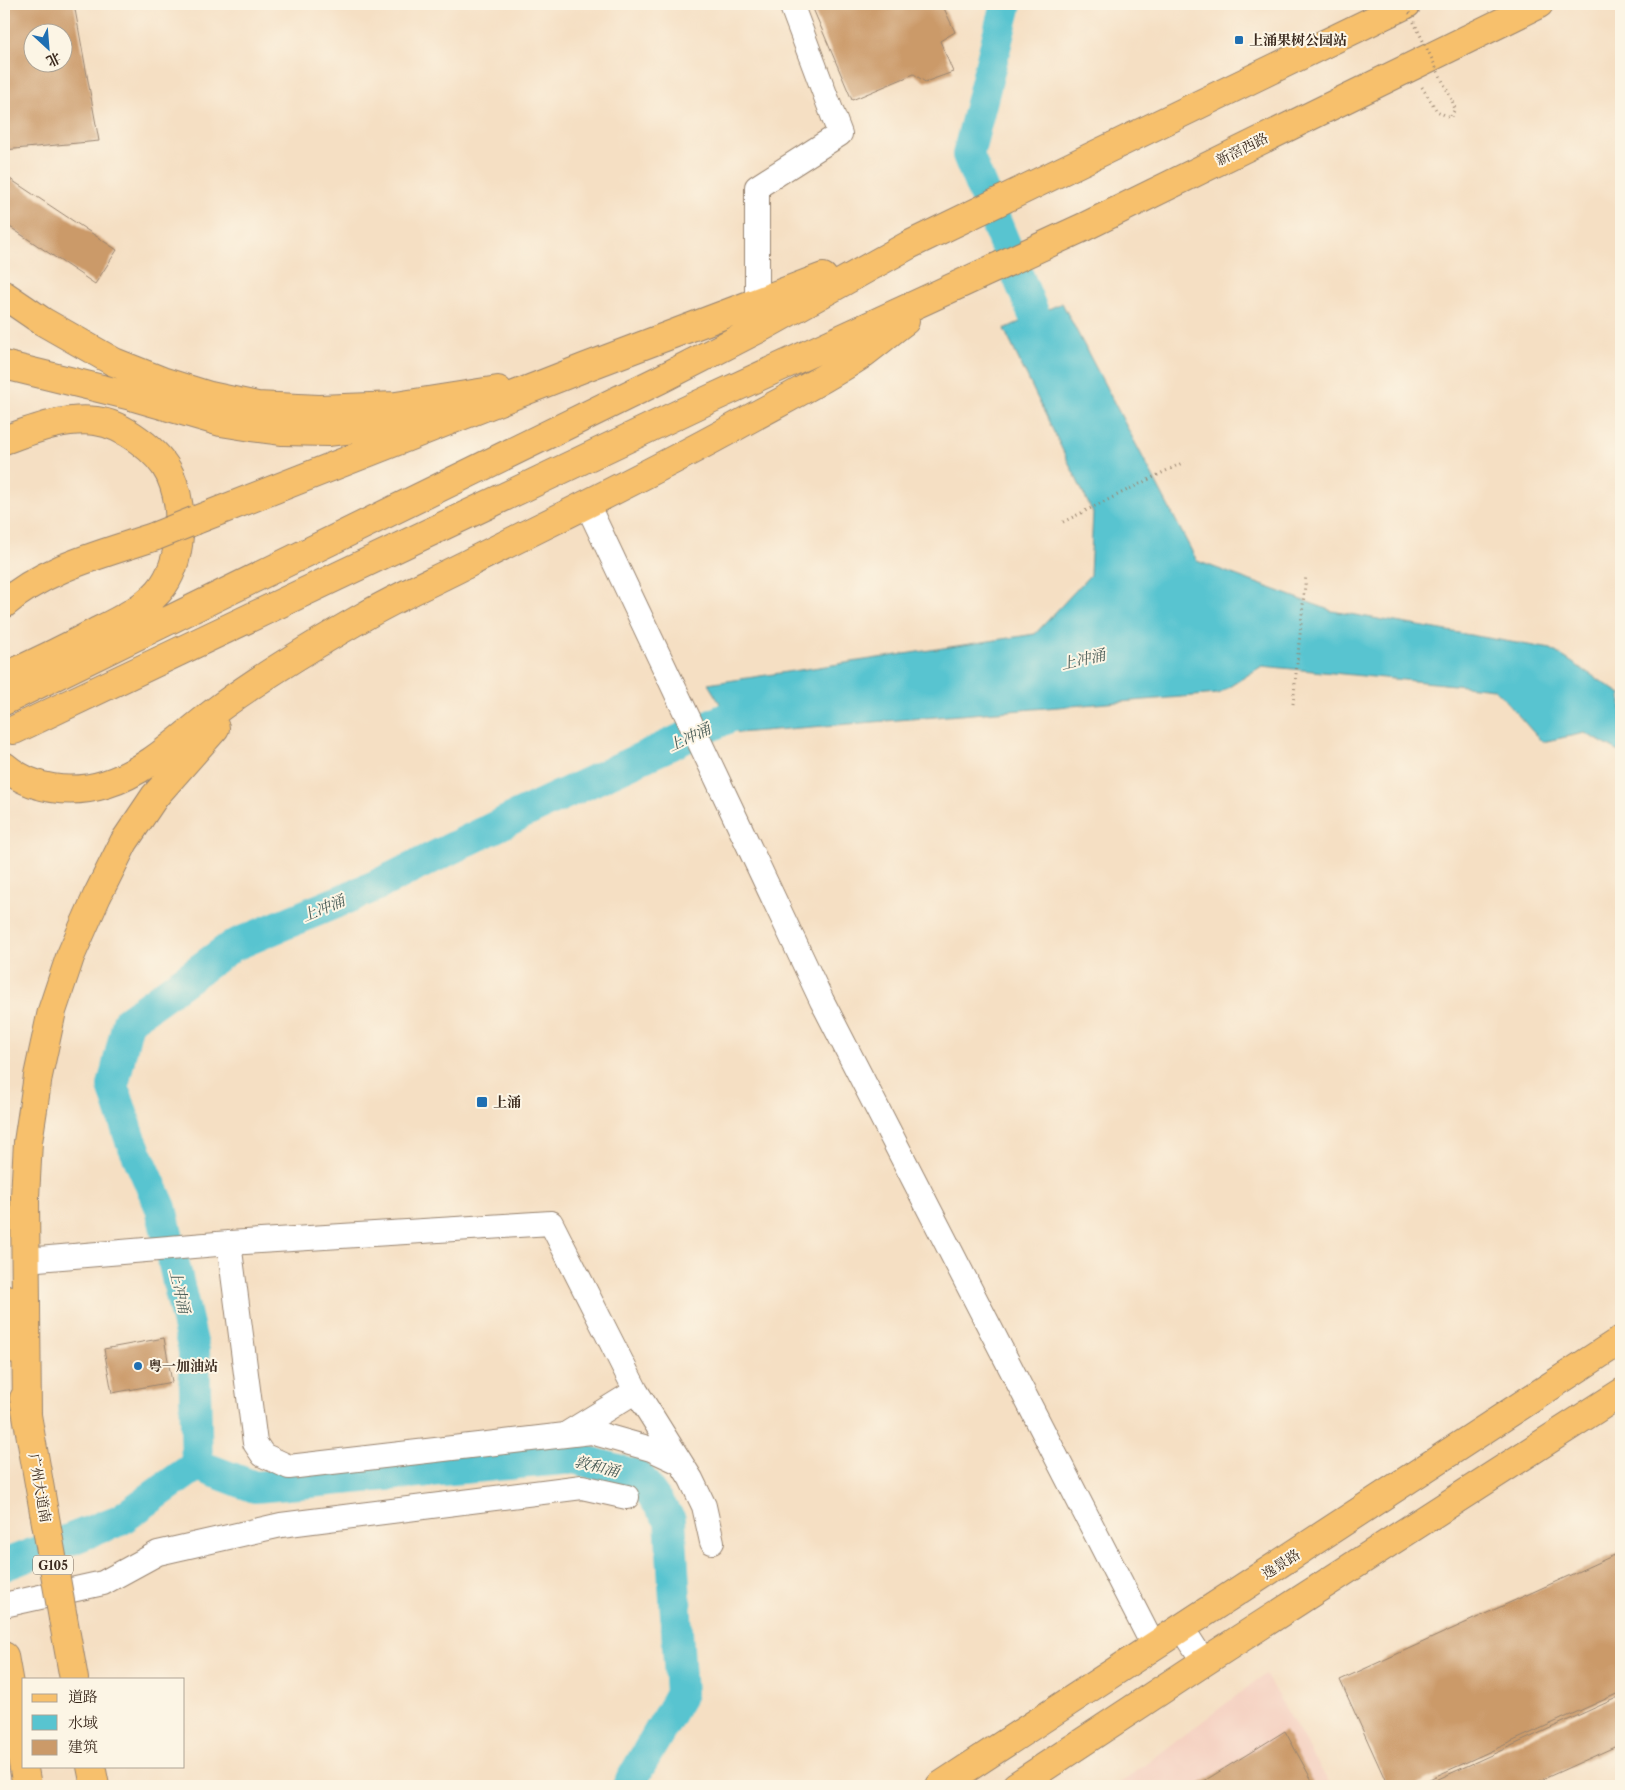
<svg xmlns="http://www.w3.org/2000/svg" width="1625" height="1790" font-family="'Libre Caslon Text','Noto Serif SC',serif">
<rect width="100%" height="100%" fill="#fcf5e5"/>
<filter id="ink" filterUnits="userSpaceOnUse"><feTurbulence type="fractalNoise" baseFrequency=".02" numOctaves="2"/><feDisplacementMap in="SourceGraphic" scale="10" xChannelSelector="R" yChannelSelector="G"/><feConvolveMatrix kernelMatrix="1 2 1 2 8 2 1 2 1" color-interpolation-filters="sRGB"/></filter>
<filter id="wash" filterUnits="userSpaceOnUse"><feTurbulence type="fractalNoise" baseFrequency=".0096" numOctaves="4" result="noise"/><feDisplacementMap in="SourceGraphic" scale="20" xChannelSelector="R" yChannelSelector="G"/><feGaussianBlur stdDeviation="1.12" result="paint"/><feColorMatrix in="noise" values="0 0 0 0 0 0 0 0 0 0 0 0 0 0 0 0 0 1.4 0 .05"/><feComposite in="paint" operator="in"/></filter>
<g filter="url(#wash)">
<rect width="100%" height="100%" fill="#f5dfc3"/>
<!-- built -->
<path fill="#f5d2c2" d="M1265,1674L1331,1786H1117Z"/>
<!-- water -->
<path fill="#58c4d0" stroke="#4a7777" d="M1062,303L1197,561L1332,611L1551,649L1621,694V753L1585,733L1542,742L1495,689L1262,666L1218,694L738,733L708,684L1035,634L1090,575L1093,513L1004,329Z"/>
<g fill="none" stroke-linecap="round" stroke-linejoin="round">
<!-- river -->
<path stroke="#58c4d0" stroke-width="32" d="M1006,4L968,155L1051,356
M197,1465L255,1487L574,1458L639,1476L670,1520L681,1694L628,1786
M4,1565L120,1520L197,1465L194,1351L161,1208L130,1138L113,1086L128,1021L232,946L373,887L517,816L757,704L769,703"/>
</g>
<g id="blocks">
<!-- building -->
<path fill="#cb9a69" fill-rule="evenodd" d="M4,4H74L99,141L4,150ZM32,32H62V62H32Z
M811,4H942L955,32L940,41L953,72L925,82L914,74L852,100Z
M4,175L117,250L95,284L4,223Z
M164,1338L172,1382L112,1393L104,1349Z
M1621,1552V1692L1414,1786H1388L1340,1680Z
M1621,1696V1744L1528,1786H1436L1434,1781Z
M1285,1731L1315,1786H1196Z"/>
</g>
</g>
<g filter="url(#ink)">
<use href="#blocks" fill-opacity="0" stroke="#988470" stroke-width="1"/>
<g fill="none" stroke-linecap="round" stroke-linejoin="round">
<defs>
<path id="minor" d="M757,302V187L840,134L791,4
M587,504L822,1001L1154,1647
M229,1243L255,1443L263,1455L289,1467L591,1432L651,1449L681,1463
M26,1260L229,1243L551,1223L636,1391L691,1479L704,1506L712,1542
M568,1433L636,1391
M4,1605L103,1583L158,1553L281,1525L582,1487L627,1497
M1182,1628L1204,1662"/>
<path id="major" d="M940,1786L1621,1340
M1016,1786L1204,1662L1621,1393"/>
<path id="highway" d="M4,295L42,321L114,362L162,381L210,396L257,406L319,409L396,406L498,390
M4,365L131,396L221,422L252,427L283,431L327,432L400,424L416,420
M4,440C33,430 64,417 96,421C122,424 159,451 170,475C185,508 183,563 159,591C143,609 118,621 96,632C66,648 35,663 4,677
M196,520L586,367L823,277
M4,604C46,567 104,554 156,536
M4,701L661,379L764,326L909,245L1407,4
M14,730L706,401L1084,227L1539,4
M4,766C32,790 71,795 106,784C151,770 185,733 222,706C267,673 314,645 363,617C397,597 434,581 469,563C560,517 653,473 742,423C782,401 822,381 860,356C875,345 890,332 905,321
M4,1298L14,1349
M24,1398L44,1512
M27,1415L25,1197L28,1142L38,1076L52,1011L70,957L97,896L124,842L155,796L215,728
M63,1618L74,1679
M4,1656L27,1786
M91,1766L95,1786"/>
</defs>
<!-- minor casing -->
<use href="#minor" stroke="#988470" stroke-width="26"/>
<!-- major casing -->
<use href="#major" stroke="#988470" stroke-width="30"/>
<!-- highway casing -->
<use href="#highway" stroke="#988470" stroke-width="30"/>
<!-- path -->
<path stroke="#988470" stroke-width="3" stroke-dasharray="1 4" stroke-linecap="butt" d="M1422,87L1437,111L1450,118L1455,109L1452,100
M1063,522L1184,462
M1293,704L1306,575"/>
<!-- minor -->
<use href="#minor" stroke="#fff" stroke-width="24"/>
<!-- major -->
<use href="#major" stroke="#f7c06c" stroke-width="28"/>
<!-- highway -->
<use href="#highway" stroke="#f7c06c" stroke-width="28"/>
<defs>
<path id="highway-bridge" d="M156,536L196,520
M44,1512L63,1618"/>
</defs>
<!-- highway-bridge casing -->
<use href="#highway-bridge" stroke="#988470" stroke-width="30" stroke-linecap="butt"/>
<!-- path-bridge -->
<path stroke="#988470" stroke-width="3" stroke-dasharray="1 4" stroke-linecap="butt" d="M1405,4L1452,100"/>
<!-- highway-bridge -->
<use href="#highway-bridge" stroke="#f7c06c" stroke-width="28"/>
</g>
</g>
<!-- markers -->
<g fill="#1f6fb2" stroke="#fcf5e5" stroke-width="2">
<rect x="1234" y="35" width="10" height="10" rx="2.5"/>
<rect x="476" y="1096" width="12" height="12" rx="2.5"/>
<circle cx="138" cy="1366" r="5"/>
</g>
<g text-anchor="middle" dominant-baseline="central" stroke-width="4" stroke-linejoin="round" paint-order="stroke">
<!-- shield labels -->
<rect fill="#fcf5e5" stroke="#75675a" stroke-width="1" x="33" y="1555.5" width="40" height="19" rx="4"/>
<g font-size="12" font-weight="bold" fill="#3b2a1e">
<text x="53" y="1565">G105</text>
</g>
<!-- poi labels -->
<g font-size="14" font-weight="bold" fill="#3b2a1e" stroke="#fcf5e5" text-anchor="start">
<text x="1249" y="40">上涌果树公园站</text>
<text x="493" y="1102">上涌</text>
<text x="148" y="1366">粤一加油站</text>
</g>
<!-- street labels -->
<g font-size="14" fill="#3b2a1e" stroke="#fcf5e5">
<text transform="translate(1242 149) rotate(-26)">新滘西路</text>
<text transform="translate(40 1488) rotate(80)">广州大道南</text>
<text transform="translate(1281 1564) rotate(-33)">逸景路</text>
</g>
<!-- water labels -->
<g font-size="15" font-style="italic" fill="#445853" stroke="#fcf5e5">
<text transform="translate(1083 659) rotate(-13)">上冲涌</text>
<text transform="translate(689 737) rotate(-25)">上冲涌</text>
<text transform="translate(323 908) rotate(-23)">上冲涌</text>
<text transform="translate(180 1291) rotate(77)">上冲涌</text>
<text transform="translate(597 1466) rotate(14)">敦和涌</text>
</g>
</g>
<!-- margin -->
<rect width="1625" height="1790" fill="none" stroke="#fcf5e5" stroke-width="20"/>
<!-- legend -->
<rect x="22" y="1678" width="162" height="90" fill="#fcf5e5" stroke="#afa495"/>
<rect x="32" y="1694" width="25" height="8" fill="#f7c06c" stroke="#afa495"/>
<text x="68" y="1702" font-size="15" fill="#3b2a1e">道路</text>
<rect x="32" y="1715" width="25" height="15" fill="#58c4d0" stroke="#afa495"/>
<text x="68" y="1728" font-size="15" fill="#3b2a1e">水域</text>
<rect x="32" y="1740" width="25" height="15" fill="#cb9a69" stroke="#afa495"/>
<text x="68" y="1752" font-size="15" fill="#3b2a1e">建筑</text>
<!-- north arrow -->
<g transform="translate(48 48) rotate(154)"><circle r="24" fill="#fcf5e5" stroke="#afa495"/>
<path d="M0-4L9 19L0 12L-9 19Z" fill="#1f6fb2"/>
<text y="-8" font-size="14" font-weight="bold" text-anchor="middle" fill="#3b2a1e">北</text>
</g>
</svg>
